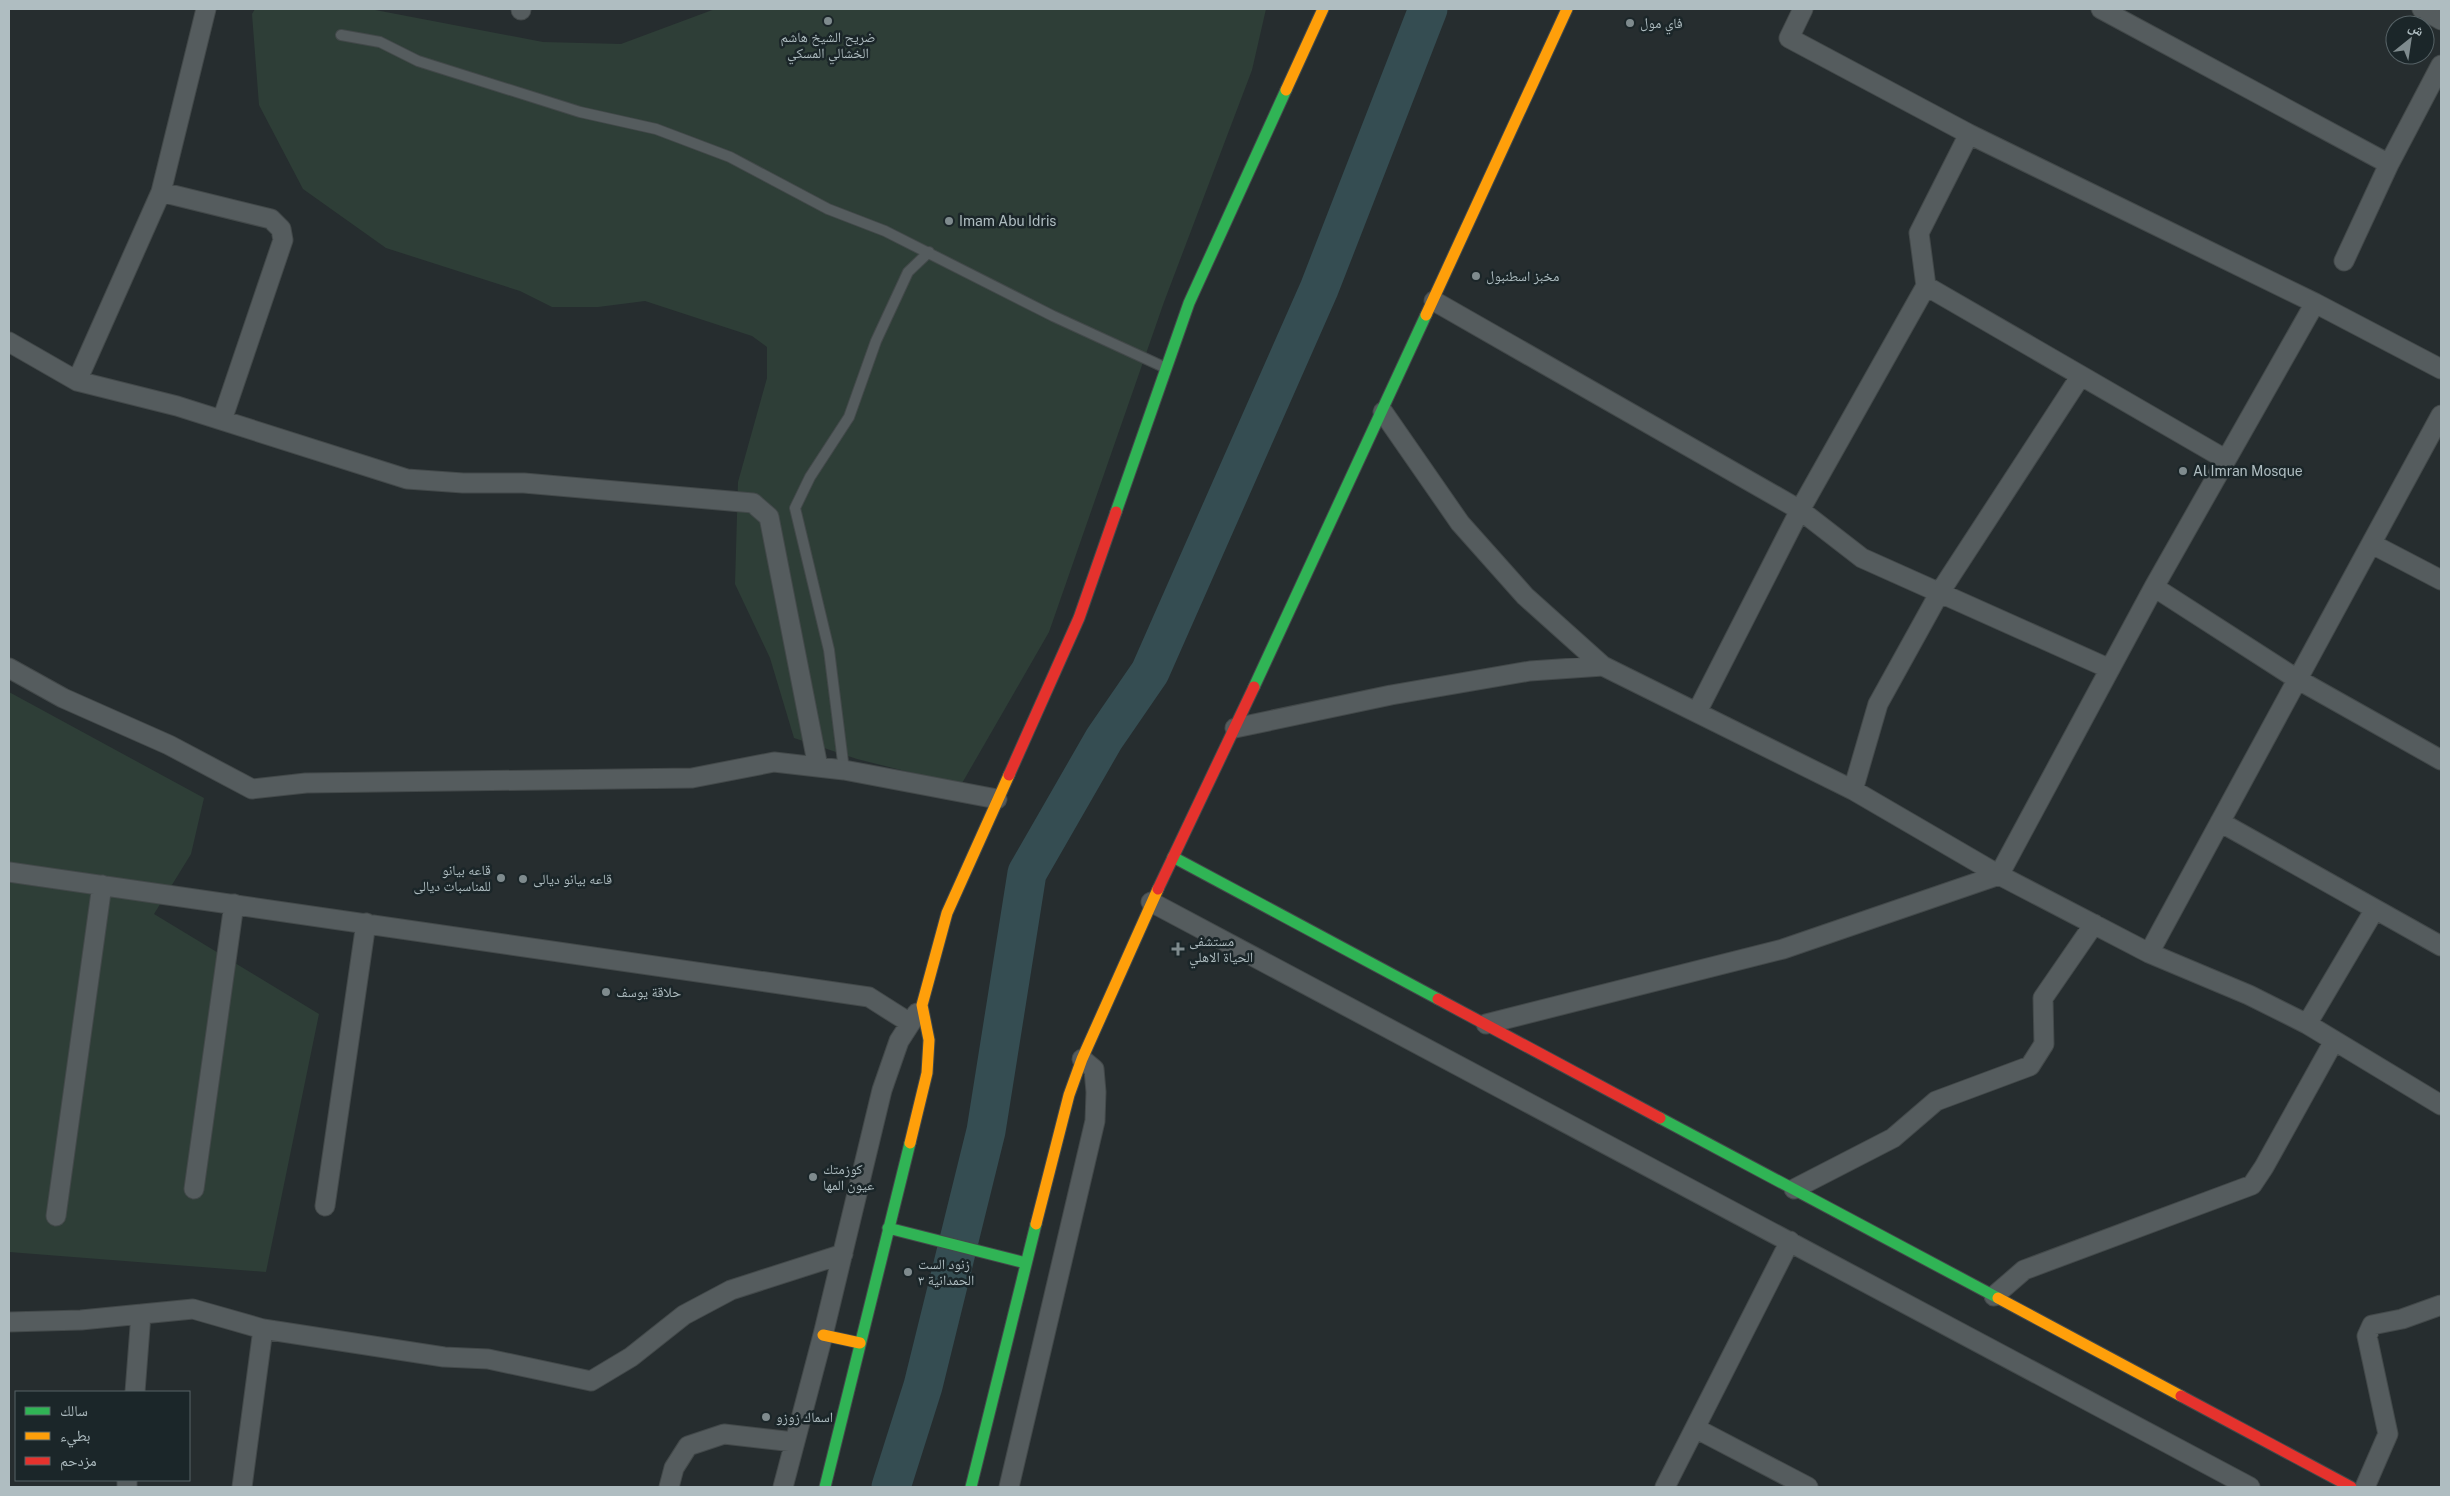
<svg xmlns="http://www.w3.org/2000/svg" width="2450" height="1496" font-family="'Public Sans','Noto Naskh Arabic',sans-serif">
<rect width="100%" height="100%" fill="#262d2f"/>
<!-- green -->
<path fill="#2e3e37" d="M255,9H370L543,42L621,44L715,9H1266L1252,70L1164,302L1049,632L961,785L857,759L794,738L770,658L735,584L738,482L767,378V347L752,336L645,301L598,307H552L520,291L386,248L303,189L259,105L252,14Z
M9,692L204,798L191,854L154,914L319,1014L266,1272L9,1252Z"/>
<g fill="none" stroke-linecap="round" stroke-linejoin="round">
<!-- river -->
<path stroke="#354d52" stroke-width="39" d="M891,1487L923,1386L986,1131L1027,873L1104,739L1150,672L1319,289L1428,9"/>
<defs>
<path id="lane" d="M341,35L380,42L418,61L580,112L656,129L730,157L828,209L885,231L1053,316L1166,368
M844,770L829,650L795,508L810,477L849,417L876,341L908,272L929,252"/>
<path id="street" d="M1803,9L1789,38L1969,134L2315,303L2441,369
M2101,9L2389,164
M2422,9L2441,20
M521,10V9
M1969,134L1919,233L1926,286L2225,459
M161,192L271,219L281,229L283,240L222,420
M2344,261L2389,164L2441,65
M1434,301L1800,510L1862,558L2110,669
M9,342L77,381L177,406L407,479L463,483H524L753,503L769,517L818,767
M77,381L161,192L206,9
M1383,412L1460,523L1525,596L1603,666L1853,790L1999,875L2149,953L2249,995L2307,1024L2441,1105
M2372,544L2441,580
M2154,587L2297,679L2441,760
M9,668L63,698L169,745L252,789L306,783L692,778L774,762L844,770L997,799
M1697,712L1800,510L1926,286
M1235,728L1391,695L1530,671L1603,666
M1853,790L1878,704L1940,592L2080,377
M2220,822L2441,946
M9,872L869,997L910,1023
M1151,902L2250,1487
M2149,953L2441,415
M1486,1024L1783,949L1999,875L2154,587L2315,303
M2307,1024L2375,909
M194,1189L234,904
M1794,1189L1893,1138L1936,1101L2030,1066L2044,1044L2043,998L2094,924
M325,1206L366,923
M56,1216L102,885
M1994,1296L2024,1270L2252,1185L2264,1167L2334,1041
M9,1322L81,1320L193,1309L263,1329L444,1357L488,1359L591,1381L631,1357L684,1315L731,1290L843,1254
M135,1392L141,1314
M1695,1428L1808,1487
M127,1487V1480
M242,1487L263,1329
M669,1487L674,1468L688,1446L724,1434L794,1442
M783,1487L823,1335L882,1090L899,1041L917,1013
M1009,1487L1095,1121L1096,1092L1094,1069L1082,1059
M1665,1487L1790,1241
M2365,1487L2388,1434L2367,1336L2372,1325L2402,1319L2441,1305"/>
<path id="fast" d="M1116,512L1189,303L1286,90
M1254,687L1426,315
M1173,857L1438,999
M1660,1118L1998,1298
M888,1228L1026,1263
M825,1487L910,1143
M971,1487L1036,1224"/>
<path id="slow" d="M1286,90L1323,9
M1426,315L1567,9
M910,1143L927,1073L929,1040L922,1005L947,913L1009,775
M1036,1224L1069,1095L1082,1059L1158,889
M1998,1298L2181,1396
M823,1335L860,1343"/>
<path id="jam" d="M1009,775L1079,618L1116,512
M1158,889L1254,687
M1438,999L1660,1118
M2181,1396L2351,1487"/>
</defs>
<!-- lane casing -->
<use href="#lane" stroke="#43494a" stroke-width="12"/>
<!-- street casing -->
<use href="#street" stroke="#43494a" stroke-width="21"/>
<!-- fast casing -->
<use href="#fast" stroke="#43494a" stroke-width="13"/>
<!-- slow casing -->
<use href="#slow" stroke="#43494a" stroke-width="13"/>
<!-- jam casing -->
<use href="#jam" stroke="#43494a" stroke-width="13"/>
<!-- lane -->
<use href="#lane" stroke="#555c5e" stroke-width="10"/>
<!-- street -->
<use href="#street" stroke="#555c5e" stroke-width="19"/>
<!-- fast -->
<use href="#fast" stroke="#30b455" stroke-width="11"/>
<!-- slow -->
<use href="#slow" stroke="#ff9f0a" stroke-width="11"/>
<!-- jam -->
<use href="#jam" stroke="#e5322d" stroke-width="11"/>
</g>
<!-- markers -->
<g fill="#7f8b8e" stroke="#1b2629" stroke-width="2">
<circle cx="828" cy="21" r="5"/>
<circle cx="1630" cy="23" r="5"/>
<circle cx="949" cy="221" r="5"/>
<circle cx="1476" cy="276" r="5"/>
<circle cx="2183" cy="471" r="5"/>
<circle cx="501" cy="878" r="5"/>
<circle cx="523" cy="879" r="5"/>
<path d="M1175.5 941.5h5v5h5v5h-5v5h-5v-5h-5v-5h5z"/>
<circle cx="606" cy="992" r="5"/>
<circle cx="813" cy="1177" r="5"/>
<circle cx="908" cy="1272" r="5"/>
<circle cx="766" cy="1417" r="5"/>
</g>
<g text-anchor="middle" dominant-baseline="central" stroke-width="5" stroke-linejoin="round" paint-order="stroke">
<!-- poi labels -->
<g font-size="14" fill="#afbdc1" stroke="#1b2629" text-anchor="start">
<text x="1640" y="23">فاي مول</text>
<text x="828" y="37" text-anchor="middle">ضريح الشيخ هاشم<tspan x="828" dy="16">الخشالي المسكي</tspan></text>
<text x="959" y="221">Imam Abu Idris</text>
<text x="1486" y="276">مخبز اسطنبول</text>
<text x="2193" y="471">Al Imran Mosque</text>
<text x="491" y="870" text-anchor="end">قاعه بيانو<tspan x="491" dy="16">للمناسبات ديالى</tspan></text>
<text x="533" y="879">قاعه بيانو ديالى</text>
<text x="1189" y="941">مستشفى<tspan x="1189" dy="16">الحياة الاهلي</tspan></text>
<text x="616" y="992">حلاقة يوسف</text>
<text x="823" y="1169">كوزمتك<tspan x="823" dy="16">عيون المها</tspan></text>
<text x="918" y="1264">زنود الست<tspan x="918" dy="16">الحمدانية ٣</tspan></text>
<text x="776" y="1417">اسماك زوزو</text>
</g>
</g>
<!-- border -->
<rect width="2450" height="1496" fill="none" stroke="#afbdc1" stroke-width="20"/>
<!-- legend -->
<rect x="15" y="1391" width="175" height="90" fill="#1b2629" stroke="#566266"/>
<rect x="25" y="1407" width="25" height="8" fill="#30b455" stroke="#566266"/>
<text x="60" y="1416" font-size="15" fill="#afbdc1">سالك</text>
<rect x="25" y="1432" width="25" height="8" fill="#ff9f0a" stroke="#566266"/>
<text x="60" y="1441" font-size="15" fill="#afbdc1">بطيء</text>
<rect x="25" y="1457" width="25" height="8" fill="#e5322d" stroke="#566266"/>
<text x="60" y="1466" font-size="15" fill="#afbdc1">مزدحم</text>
<!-- north arrow -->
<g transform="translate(2410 40) rotate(30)"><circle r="24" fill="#1b2629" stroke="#566266"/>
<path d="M0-4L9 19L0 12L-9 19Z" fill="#7f8b8e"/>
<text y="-8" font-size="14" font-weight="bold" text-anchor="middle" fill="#afbdc1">ش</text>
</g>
</svg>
